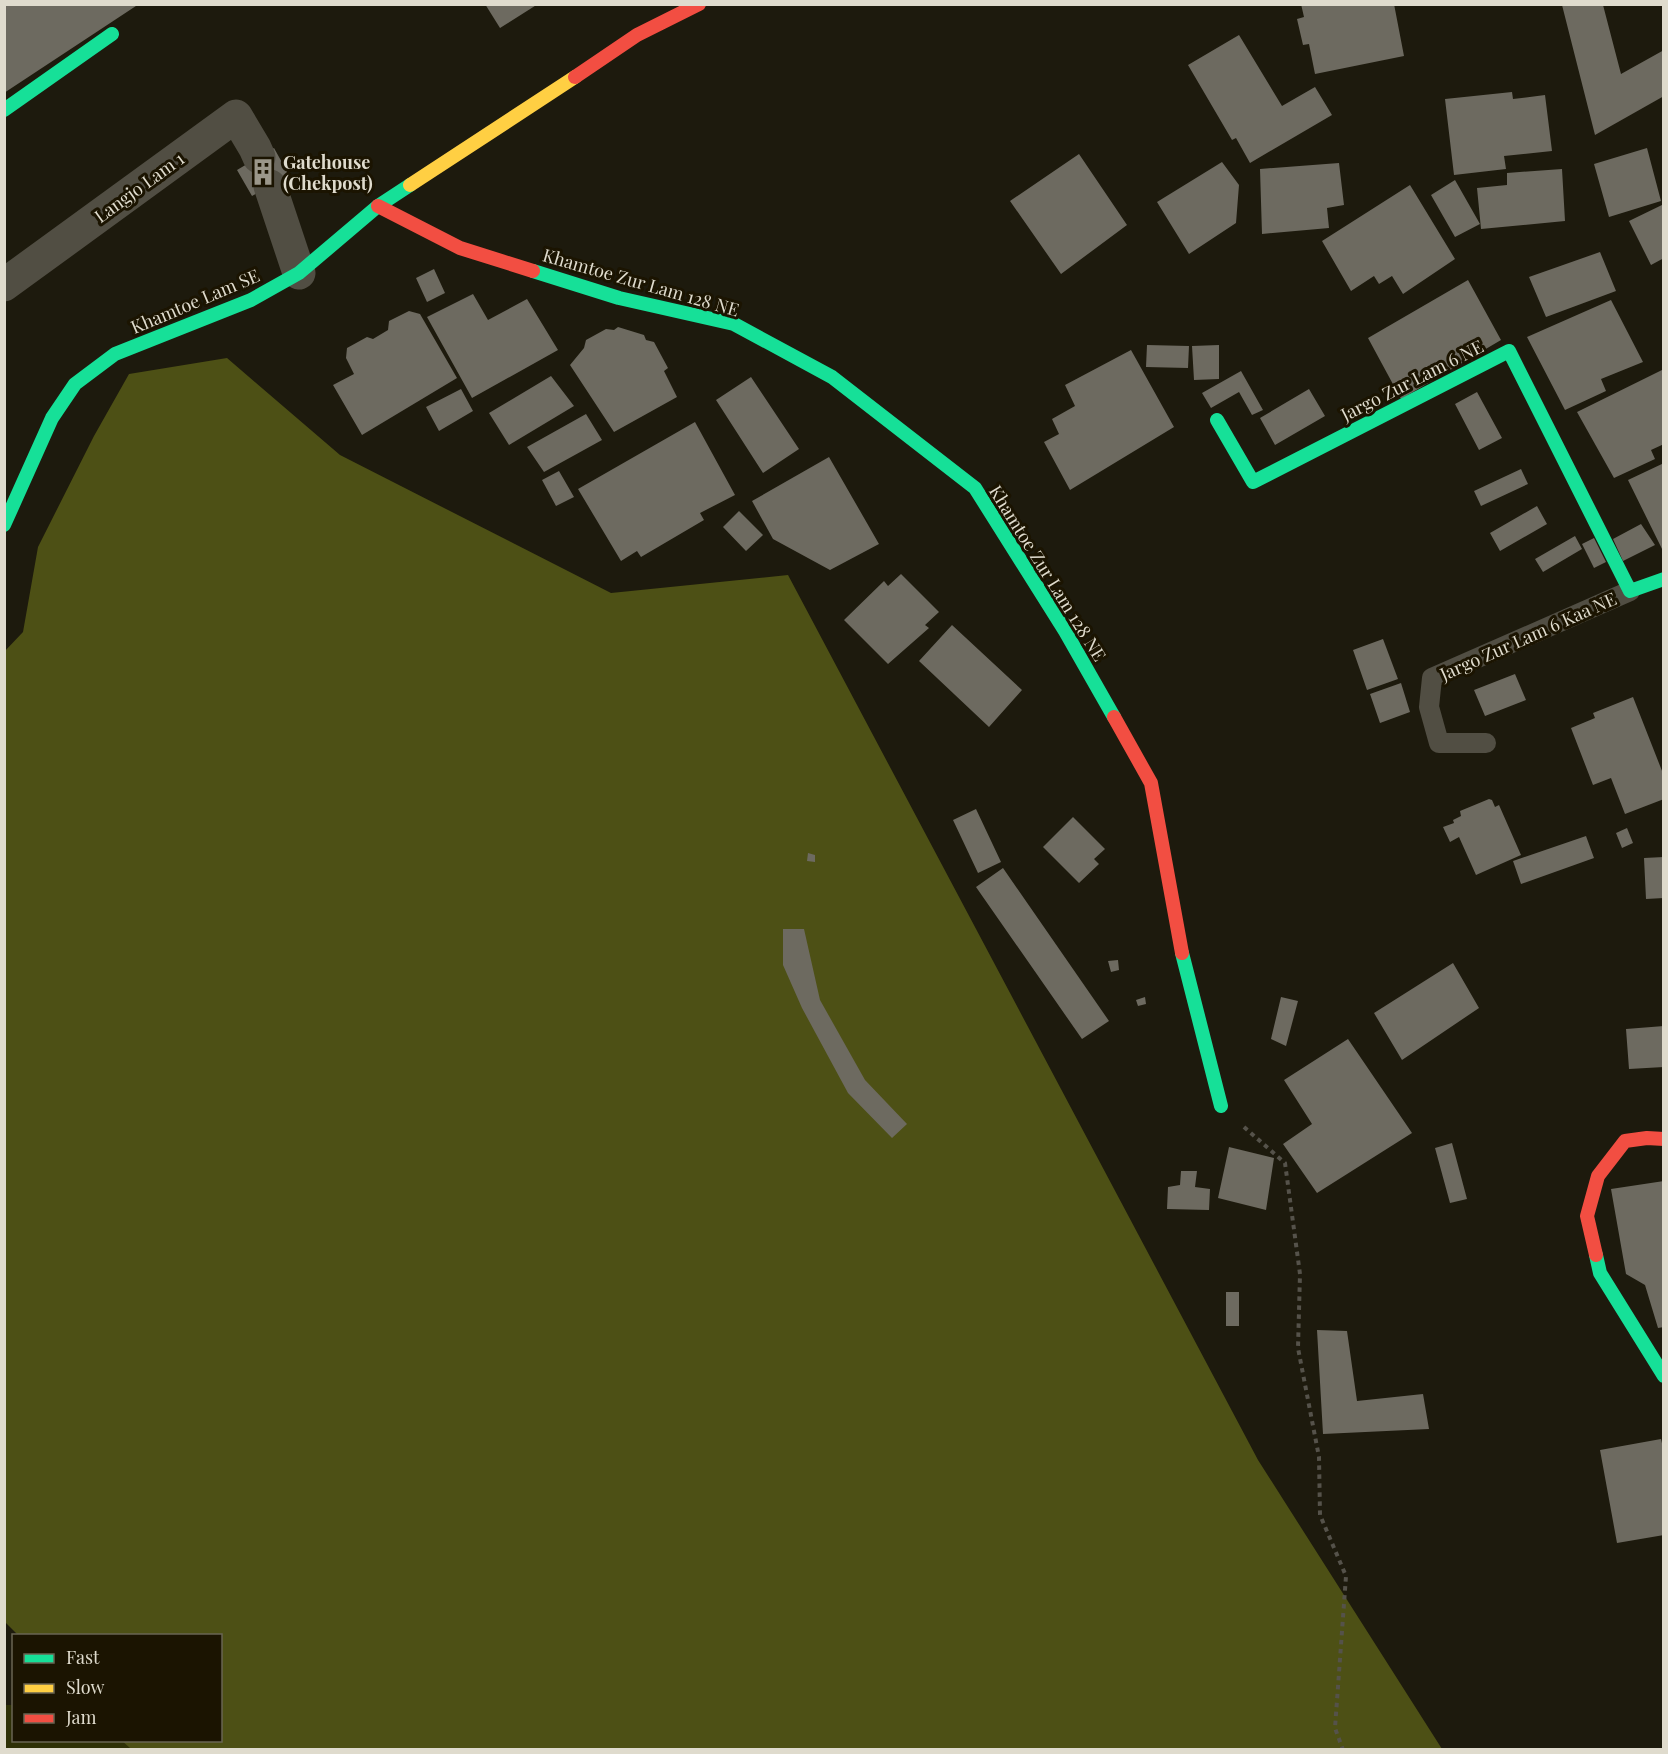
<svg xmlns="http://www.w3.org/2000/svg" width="1668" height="1754" font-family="'Playfair Display',serif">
<rect width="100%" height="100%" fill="#1d1a0d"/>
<!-- green -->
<path fill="#2e3006" d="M5,1705H13L14,1740L122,1741L131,1749L5,1750Z"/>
<!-- forest -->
<path fill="#4d5015" d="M227,358L340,455L611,593L788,575L1258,1460L1442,1749H131L122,1741L220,1740V1636L18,1635L5,1622L4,652L23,632L38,547L94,436L129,374Z"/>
<!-- building -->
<path fill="#6d6a60" d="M4,4H139L4,93Z
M485,4H538L500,28Z
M1301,4H1394L1404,56L1315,74L1309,44L1303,45L1297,19L1304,17Z
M1562,5H1603L1621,74L1664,50V96L1595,135Z
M1239,35L1282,106L1315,87L1332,115L1250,163L1236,138L1232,140L1188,65Z
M1512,92L1513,99L1545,95L1552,151L1504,156L1506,169L1454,175L1445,99Z
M274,148L289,175L252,196L237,170Z
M1647,148L1661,201L1609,217L1594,164Z
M1079,154L1127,225L1061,274L1010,201Z
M1222,162L1239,185L1236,223L1189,254L1157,202Z
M1339,163L1344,205L1327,208L1329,228L1262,234L1260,169Z
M1562,169L1565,221L1481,229L1477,188L1507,185V173Z
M1455,180L1480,224L1455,237L1431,195Z
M1410,185L1455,259L1403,294L1392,276L1379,284L1374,276L1351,291L1322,241Z
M1664,204V258L1651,265L1629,221Z
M1600,252L1616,291L1546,317L1529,277Z
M434,269L445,293L427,302L416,278Z
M1468,280L1501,340L1401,399L1368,338Z
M473,294L488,320L527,299L558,350L472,398L427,317Z
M1611,300L1643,362L1601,379L1606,391L1565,410L1527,337Z
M409,311L420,314L457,378L362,435L333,385L354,374L346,358L347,348L367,337L373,339L388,330L389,321Z
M618,327L644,335L646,340L654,342L668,368L664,371L677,397L614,432L570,365L584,348L586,340L606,329L614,330Z
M1147,345L1189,346L1188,368L1146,367Z
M1219,345V379L1194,380L1192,346Z
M1131,350L1174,427L1070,490L1044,442L1059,434L1052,419L1075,406L1065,385Z
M1662,370L1664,373V444L1651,450L1655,459L1614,478L1577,412Z
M1241,371L1263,410L1252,415L1239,392L1211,408L1202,393Z
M551,376L574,406L509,445L489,413Z
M751,377L799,449L763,473L716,400Z
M461,389L473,411L439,431L426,407Z
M1309,389L1325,416L1275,445L1260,418Z
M1477,392L1502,438L1479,450L1455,404Z
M586,414L602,440L544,472L527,447Z
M695,422L735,495L700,513L704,520L641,557L637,551L621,561L578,489Z
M829,457L879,544L830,570L773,539L752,501Z
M1664,463V553L1628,480Z
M1521,469L1528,484L1481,506L1474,491Z
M559,471L574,497L556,506L542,480Z
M1537,506L1547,524L1500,551L1490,533Z
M739,511L763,535L746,551L723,527Z
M1641,524L1655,545L1623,561L1613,539Z
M1575,536L1582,549L1543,572L1535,559Z
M1594,538L1606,562L1594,568L1582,544Z
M901,574L939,612L925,625L929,628L888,664L844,620L884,581L888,586Z
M952,625L1022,690L989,727L919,661Z
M1383,639L1398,679L1367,690L1353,650Z
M1515,674L1526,700L1485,716L1474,690Z
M1401,683L1410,712L1380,723L1370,694Z
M1633,697L1664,776V799L1625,814L1611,778L1593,785L1571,728L1595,718L1593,713Z
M1489,799L1492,800L1495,807L1499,805L1521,855L1476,875L1459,837L1450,842L1443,827L1454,823L1453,820L1461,816L1460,811Z
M976,809L1001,862L978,873L953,820Z
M1073,817L1105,849L1094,859L1099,864L1079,883L1043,847Z
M1627,828L1633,843L1622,848L1616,833Z
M1586,836L1594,858L1521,884L1513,861Z
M808,853L815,855V862L807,861Z
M1664,857V898L1646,899L1644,858Z
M1003,868L1109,1021L1082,1039L976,887Z
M783,929H804L820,1000L865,1080L907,1124L892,1138L848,1093L802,1008L783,965Z
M1118,960L1119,970L1111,972L1108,961Z
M1453,963L1479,1008L1402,1060L1374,1013Z
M1145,997L1146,1004L1138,1006L1136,1000Z
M1281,997L1298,1001L1286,1046L1271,1039Z
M1664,1026V1067L1629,1069L1626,1029Z
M1348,1039L1412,1133L1317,1193L1283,1144L1312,1124L1284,1080Z
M1452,1143L1467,1199L1450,1203L1435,1148Z
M1229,1147L1274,1158L1266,1210L1218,1198Z
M1181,1171H1197L1195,1187L1210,1189L1209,1210L1167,1209L1168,1187L1180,1185Z
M1664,1181V1327L1658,1328L1645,1285L1626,1274L1611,1189Z
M1226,1292H1239V1326H1226Z
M1317,1330L1347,1331L1357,1401L1423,1394L1429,1429L1323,1434Z
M1661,1439L1664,1452V1535L1617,1543L1600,1450Z"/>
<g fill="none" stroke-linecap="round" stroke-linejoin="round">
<!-- path -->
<path stroke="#55524a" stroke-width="4" stroke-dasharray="4.5 4.5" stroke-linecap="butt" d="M1244,1127L1285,1163L1300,1274L1298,1348L1319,1457L1320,1515L1346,1576L1335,1728L1343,1750"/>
<!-- lane -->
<path stroke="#514e43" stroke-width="20" d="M1486,743H1439L1429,707L1432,678L1630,591"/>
<!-- street -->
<path stroke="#514e43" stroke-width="33" d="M270,186L299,273
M4,285L236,116L255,148L259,157"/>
<!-- fast -->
<path stroke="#16e098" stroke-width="14" d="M4,110L112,34
M533,271L619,298L734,324L832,377L975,488L1065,631L1114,717
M1217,420L1253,482L1509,351L1630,591L1664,579
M4,525L52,418L75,384L115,354L251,300L299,273L378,206L410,185
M1182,953L1221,1106
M1596,1255L1600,1273L1664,1376"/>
<!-- slow -->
<path stroke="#ffcf43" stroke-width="14" d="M410,185L575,77"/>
<!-- jam -->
<path stroke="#f24e42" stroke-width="14" d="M575,77L637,35L699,4
M378,206L460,248L533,271
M1114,717L1151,783L1182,953
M1596,1255L1587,1216L1598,1176L1625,1141L1647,1138L1664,1139"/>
</g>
<!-- icons -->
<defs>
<symbol id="building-bare" viewBox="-9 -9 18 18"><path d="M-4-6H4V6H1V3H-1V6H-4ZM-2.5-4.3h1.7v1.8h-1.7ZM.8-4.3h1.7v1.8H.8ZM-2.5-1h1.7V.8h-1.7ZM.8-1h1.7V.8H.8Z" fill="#9b978a" stroke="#1b1401" stroke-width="2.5" paint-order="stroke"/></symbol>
</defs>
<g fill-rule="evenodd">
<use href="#building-bare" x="244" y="153" width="38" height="38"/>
</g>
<g text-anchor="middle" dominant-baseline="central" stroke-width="6" stroke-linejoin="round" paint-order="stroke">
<!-- poi labels -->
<g font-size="18" font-weight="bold" fill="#dfdbcd" stroke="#1b1401" text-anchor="start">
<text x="283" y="162">Gatehouse<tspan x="283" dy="21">(Chekpost)</tspan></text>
</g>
<!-- street labels -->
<g font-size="18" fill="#dfdbcd" stroke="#1b1401">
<text transform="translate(139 187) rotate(-36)">Langjo Lam 1</text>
<text transform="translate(641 282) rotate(16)">Khamtoe Zur Lam 128 NE</text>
<text transform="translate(195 301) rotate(-23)">Khamtoe Lam SE</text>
<text transform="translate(1412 380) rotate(-27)">Jargo Zur Lam 6 NE</text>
<text transform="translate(1048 573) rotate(58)">Khamtoe Zur Lam 128 NE</text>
<text transform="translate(1528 636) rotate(-24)">Jargo Zur Lam 6 Kaa NE</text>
</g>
</g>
<!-- border -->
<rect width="1668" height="1754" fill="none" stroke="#dfdbcd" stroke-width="12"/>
<!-- legend -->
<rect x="12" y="1634" width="210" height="108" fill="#1b1401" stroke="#696453" stroke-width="1.5"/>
<rect x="24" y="1654" width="30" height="9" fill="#16e098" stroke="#696453" stroke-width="1.5"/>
<text x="66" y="1664" font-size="18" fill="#dfdbcd">Fast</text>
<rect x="24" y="1684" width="30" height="9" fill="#ffcf43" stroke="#696453" stroke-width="1.5"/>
<text x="66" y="1694" font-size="18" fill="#dfdbcd">Slow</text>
<rect x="24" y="1714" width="30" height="9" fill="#f24e42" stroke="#696453" stroke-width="1.5"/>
<text x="66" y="1724" font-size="18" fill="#dfdbcd">Jam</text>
</svg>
